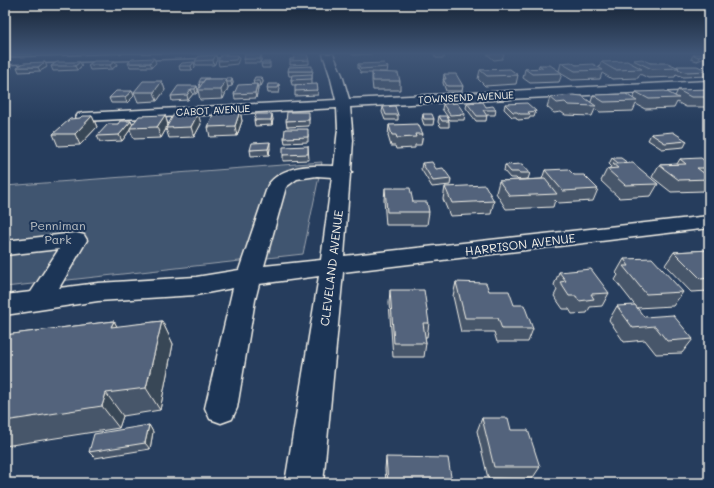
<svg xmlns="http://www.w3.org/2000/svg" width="714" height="488" font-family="Mali,sans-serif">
<rect width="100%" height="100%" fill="#263d5d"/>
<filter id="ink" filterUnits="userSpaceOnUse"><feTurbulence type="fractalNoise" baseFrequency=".025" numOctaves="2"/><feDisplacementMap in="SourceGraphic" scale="8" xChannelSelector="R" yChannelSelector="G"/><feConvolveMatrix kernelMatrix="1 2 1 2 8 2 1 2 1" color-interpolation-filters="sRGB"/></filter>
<g filter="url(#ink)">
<!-- green -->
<path fill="#40546f" stroke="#9aa2ac" d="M322,162L303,254L5,287V186Z"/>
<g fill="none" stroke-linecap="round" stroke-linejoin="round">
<defs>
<path id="minor" d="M122,54H226L221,57L5,64V58Z
M323,54H333L342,75L349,99L709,81V89L350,107L353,140L351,170L352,172L350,174L344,256L709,216V228L343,272L323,483H285L319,276L259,284L255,300L237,408L232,419L221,423L210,419L205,408L233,288L196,295L98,301L5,315V295L31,292L59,249L5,255V241L76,233L84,235L87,240L59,288L98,283L196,277L239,270L268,185C282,165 312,165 334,166L338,129L337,108L83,121L78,120L76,117L78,114L83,113L336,100L330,75ZM317,176L332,177L321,260L264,266L286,187L297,179Z"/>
</defs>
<!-- minor casing -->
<use href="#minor" stroke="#f4f1e8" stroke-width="3"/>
<!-- minor -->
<use href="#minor" fill="#1d3557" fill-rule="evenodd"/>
</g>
<!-- wall -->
<path fill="#47566a" stroke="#f4f1e8" d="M11,54H32L12,55Z
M352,54H371L353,55Z
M434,54H445L444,58H436Z
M487,54H504L502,59L494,60Z
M216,55L217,60L214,65H196L195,61Z
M693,55H705L702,59L697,61L691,59Z
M262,58L260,63H244V59Z
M290,59L309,60V64L290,65Z
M633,60L650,63L709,71V74L708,76L683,77L676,74L675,77L648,78L640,74L638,78L612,79L602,73L600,79L572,80L562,74L559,82L530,83L523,78L525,69H538L539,65L559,71L561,63L599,68L601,62L632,64Z
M115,61L117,65L112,69L90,70L88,65Z
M80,62L82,66L77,70L53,71L51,66Z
M194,62L195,67L192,70H180L179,66Z
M270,62V68H262L261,64Z
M128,63H156L152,67H130Z
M358,64L388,67L387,72H379L400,81V90H373L372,81V73H361L358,68Z
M17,67H47L40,71L19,72Z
M480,70L518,75L516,84L485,86L478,79Z
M288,71H313L312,75V84L292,85L291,80L292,76H289Z
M444,74L463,86L462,91H446L443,83Z
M262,77L263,82L261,86H258V89L256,98L235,99L234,94L254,84L253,81Z
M232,78L233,83L232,86L228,87V88L223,99L200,100L198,90L200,87L199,82L209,79H225Z
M162,81L165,90L157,101L138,102L134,92Z
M279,84L280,89L279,93H268L267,88Z
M317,84L318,95L295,96V91Z
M197,86L198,91L196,94H193L188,100L172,101L171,96Z
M678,90H709V107H686L677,102L674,108L645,109L636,104L633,111L600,112L595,109L592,116L565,115L561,112L554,113L547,107L550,97L591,102L593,95L633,99L636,92L675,96Z
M132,91L134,96L127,103H111L109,98Z
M467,103L486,107L496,110L495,115H487L486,121H476L466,108Z
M443,104L465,114L464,120H450L442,109Z
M505,104L536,111L534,117H530L529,119L518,120L516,117H512L504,109Z
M383,107L398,115V120H385L382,112Z
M240,111L242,121L237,136L210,137L208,127Z
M423,114L434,119L433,125H424L422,119Z
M165,115L168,124H201L194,137L169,138L166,129L161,138L134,139L130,130L122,141L100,142L97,136L118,124L131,121L132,124Z
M92,116L97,127L80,145L58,146L53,134L80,118Z
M439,116L449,121V127H441L438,122Z
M309,117V126L287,127L286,121Z
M273,119L272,125L255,126L254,120Z
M389,125L423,134L421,145H415V148L396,149L395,146H391L388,136Z
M308,134V142L285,143L284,138Z
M651,134L687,141L684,147L662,149L648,140Z
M308,146L309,160L283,161V155Z
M270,148L269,155L251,156L250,150Z
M612,158L628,163L658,184L651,196L619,198L601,181L607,169L610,168L611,166L609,164Z
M680,159L709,164V175L708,176L709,177V183L704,191L671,192L652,177L659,165L677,164Z
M422,163L451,179L450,185L432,187L421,169Z
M505,165L530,173L528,179L518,180L516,178H510L504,171Z
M545,170L574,175L598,189L593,201L558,203L555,200L553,207L506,209L496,193L499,181L542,179Z
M445,187L494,201L491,214L450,216L443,199Z
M385,188L429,212L427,225H386L384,200Z
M709,250V291L691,292L665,265L674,252Z
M624,259L683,292L673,306L637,308L615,280L618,275L616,273Z
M559,272L609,293L602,306L590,307L587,313L572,314L569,309H563L554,296L557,290L554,285Z
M456,282L489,291L514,305L533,329L528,342H497L494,332H461L453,296Z
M390,290L429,323L427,337H425L426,343L424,357H393L389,303Z
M617,306L644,317L693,339L682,353L656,354L645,340L624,342L609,320Z
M114,321L117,327L162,321L173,344L160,410L123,416L119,428L5,446V335Z
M482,418L511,430L540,467L532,479L488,478L477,431Z
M149,425L153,432L150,449L95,458L89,452Z
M386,457L452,483H386L385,469Z"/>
<!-- shaded-wall -->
<path fill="#394656" stroke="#f4f1e8" d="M261,54L262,58L260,63V59Z
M216,55L217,60L214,65L213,60Z
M238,55L239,59L237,64L219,66L218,61Z
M705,55L702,59L697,61L699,57Z
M154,58L156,63L152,67L150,63Z
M115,61L117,65L112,69L110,65Z
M45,62L47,67L40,71L38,67Z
M80,62L82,66L77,70L75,66Z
M194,62L195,67L192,70L191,66Z
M10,64L12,68L5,72V67Z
M262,77L263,82L261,86L260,81Z
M232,78L233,83L232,86L231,82Z
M226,79L228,88L223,99L221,90Z
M162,81L165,90L157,101L154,92Z
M257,84L258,89L256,98L255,93Z
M197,86L198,91L196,94L195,89Z
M191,89L193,94L188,100L187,95Z
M132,91L134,96L127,103L125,97Z
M240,111L242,121L237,136L235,126Z
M198,113L201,124L194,137L191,127Z
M272,114L273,119L272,125L271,120Z
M165,115L168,125L166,128V129L161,138L157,127Z
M92,116L97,127L80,145L75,134Z
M131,121L133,126L130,128V130L122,141L119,135Z
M270,142V148L269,155L268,149Z
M114,321L127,345L111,327Z
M162,321L173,344L160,410L146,388Z
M106,393L123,416L119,428L102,406Z
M149,425L153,432L150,449L145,443Z"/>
<!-- building -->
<path fill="#52647b" stroke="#f4f1e8" d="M245,54H261L260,59H244Z
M293,54H307L309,60L290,61V59H294Z
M696,54H701L705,55L699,57L693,55Z
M216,55L213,60L195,61L199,56Z
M221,55H238L236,60L218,61Z
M154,58L150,63H128L132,59Z
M642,59L650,63H668L679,68L652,69L633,60Z
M94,61H115L110,65H88Z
M627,61L642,69L615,70L601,62Z
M45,62L38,67H17L24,63Z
M57,62H80L75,66H51Z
M194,62L191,66H179L182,63Z
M262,62H270L269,64H261Z
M571,62L576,65L593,64L603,70L575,71L561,63Z
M384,63L388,67L361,69L358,64Z
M5,64H10L5,67Z
M539,65H550L562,73L532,74L525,69L543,68Z
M312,66V71H288L289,67Z
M677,66H697L709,71L685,72L678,69L679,68Z
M510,69L518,75L487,76L480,70Z
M372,72L398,73L400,81H373Z
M312,74V79L291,80L292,75Z
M444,74H456L463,86H447L443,79H446Z
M255,77H262L260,81H253Z
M201,78H209L208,79H205L203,82H199Z
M226,78H232L231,82H227L226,79H225Z
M205,79H226L221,90H198Z
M143,81H162L154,92H134Z
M257,84L255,93L234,94L238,85Z
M268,84H279L278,88H267Z
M317,84L318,90L295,91V85Z
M178,86H197L195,89H191L187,95L171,96Z
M708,89L709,90V97H691L678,90Z
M116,91H132L125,97L109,98Z
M665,91L679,98L649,99L636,92Z
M626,94L637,101L604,102L593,95Z
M573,95L582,96L596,106L568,105L565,102L557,103L550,97Z
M483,102L486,107L493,106L496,110H483L487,116H477L467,103Z
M457,103L465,114L450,115L443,104Z
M527,103L536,111L528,112L530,114H520L517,112H513L505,104Z
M395,106L398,115H386L383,107Z
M240,111L235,126L208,127L214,112Z
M287,112H309V120L286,121Z
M198,113L191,127L166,128L174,114Z
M256,114H272L271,120H254Z
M423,114H432L434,119H424Z
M165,115L157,127L130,128L139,116Z
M82,116H92L75,134H53L70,119L80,118Z
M439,116H447L449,121H442Z
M120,121H131L119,135L97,136L108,124H118Z
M418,124L423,134H415L416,137L397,138L396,135H392L389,125Z
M285,129H308V137L284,138Z
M673,132L687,141L665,143L651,134Z
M270,142L268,149L250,150L252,143Z
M308,146V154L283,155V147Z
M612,158H621L628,163H618Z
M701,158L709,164V168H697L709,177V179L679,180L659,165L686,164L680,159Z
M432,162L436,169L443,168L451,179L433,181L422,163Z
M633,163L658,184L625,185L607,169L618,168L613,164Z
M522,164L530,173H520L518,172H511L505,165Z
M568,169L574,175H584L598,189L563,191L545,170Z
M545,179L557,194L510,196L499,181Z
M485,185L494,201L452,203L445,187Z
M385,188H410L413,202H427L429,212H387Z
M709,250V278L701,279L674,252Z
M652,258L683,292L646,294L623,266H629L624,259Z
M591,269L609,293L591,294L594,299L579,301L576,296H569L560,282L566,281L559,272Z
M456,282L486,283L489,291H509L514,305H524L533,329H502L498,318H465Z
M390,290H424L429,323H423L426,343H394Z
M635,305L644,317L673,315L693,339L667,341L655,326L633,328L617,306Z
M114,321L111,327L162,321L146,388L106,393L102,406L5,421V335Z
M482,418H508L511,430H528L540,467H494Z
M149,425L145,443L89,452L94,434Z
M386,457L448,458L452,483H388Z"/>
</g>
<!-- sky -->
<linearGradient id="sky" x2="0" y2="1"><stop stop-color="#152233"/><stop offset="0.44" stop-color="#415778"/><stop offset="1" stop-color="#415778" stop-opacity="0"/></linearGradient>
<rect width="714" height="122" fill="url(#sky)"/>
<g text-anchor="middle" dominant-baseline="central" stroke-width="4" stroke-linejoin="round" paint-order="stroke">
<!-- far-street labels -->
<g font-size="10" fill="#f4f1e8" stroke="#1d3557">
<text transform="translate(466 97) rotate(-3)">TOWNSEND AVENUE</text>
<text transform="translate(213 110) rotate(-3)">CABOT AVENUE</text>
</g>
<!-- park labels -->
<g font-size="12" fill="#bec2c4" stroke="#1d3557">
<text x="58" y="225">Penniman<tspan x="58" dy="14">Park</tspan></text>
</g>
<!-- street labels -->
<g font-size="12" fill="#f4f1e8" stroke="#1d3557">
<text transform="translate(520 244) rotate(-7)">HARRISON AVENUE</text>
<text transform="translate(331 268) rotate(-83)">CLEVELAND AVENUE</text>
</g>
</g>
<!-- margin -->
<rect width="714" height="488" fill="none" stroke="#1d3557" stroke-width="20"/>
<rect x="10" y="10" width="694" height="468" fill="none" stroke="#f4f1e8" stroke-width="1.5" filter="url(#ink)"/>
</svg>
